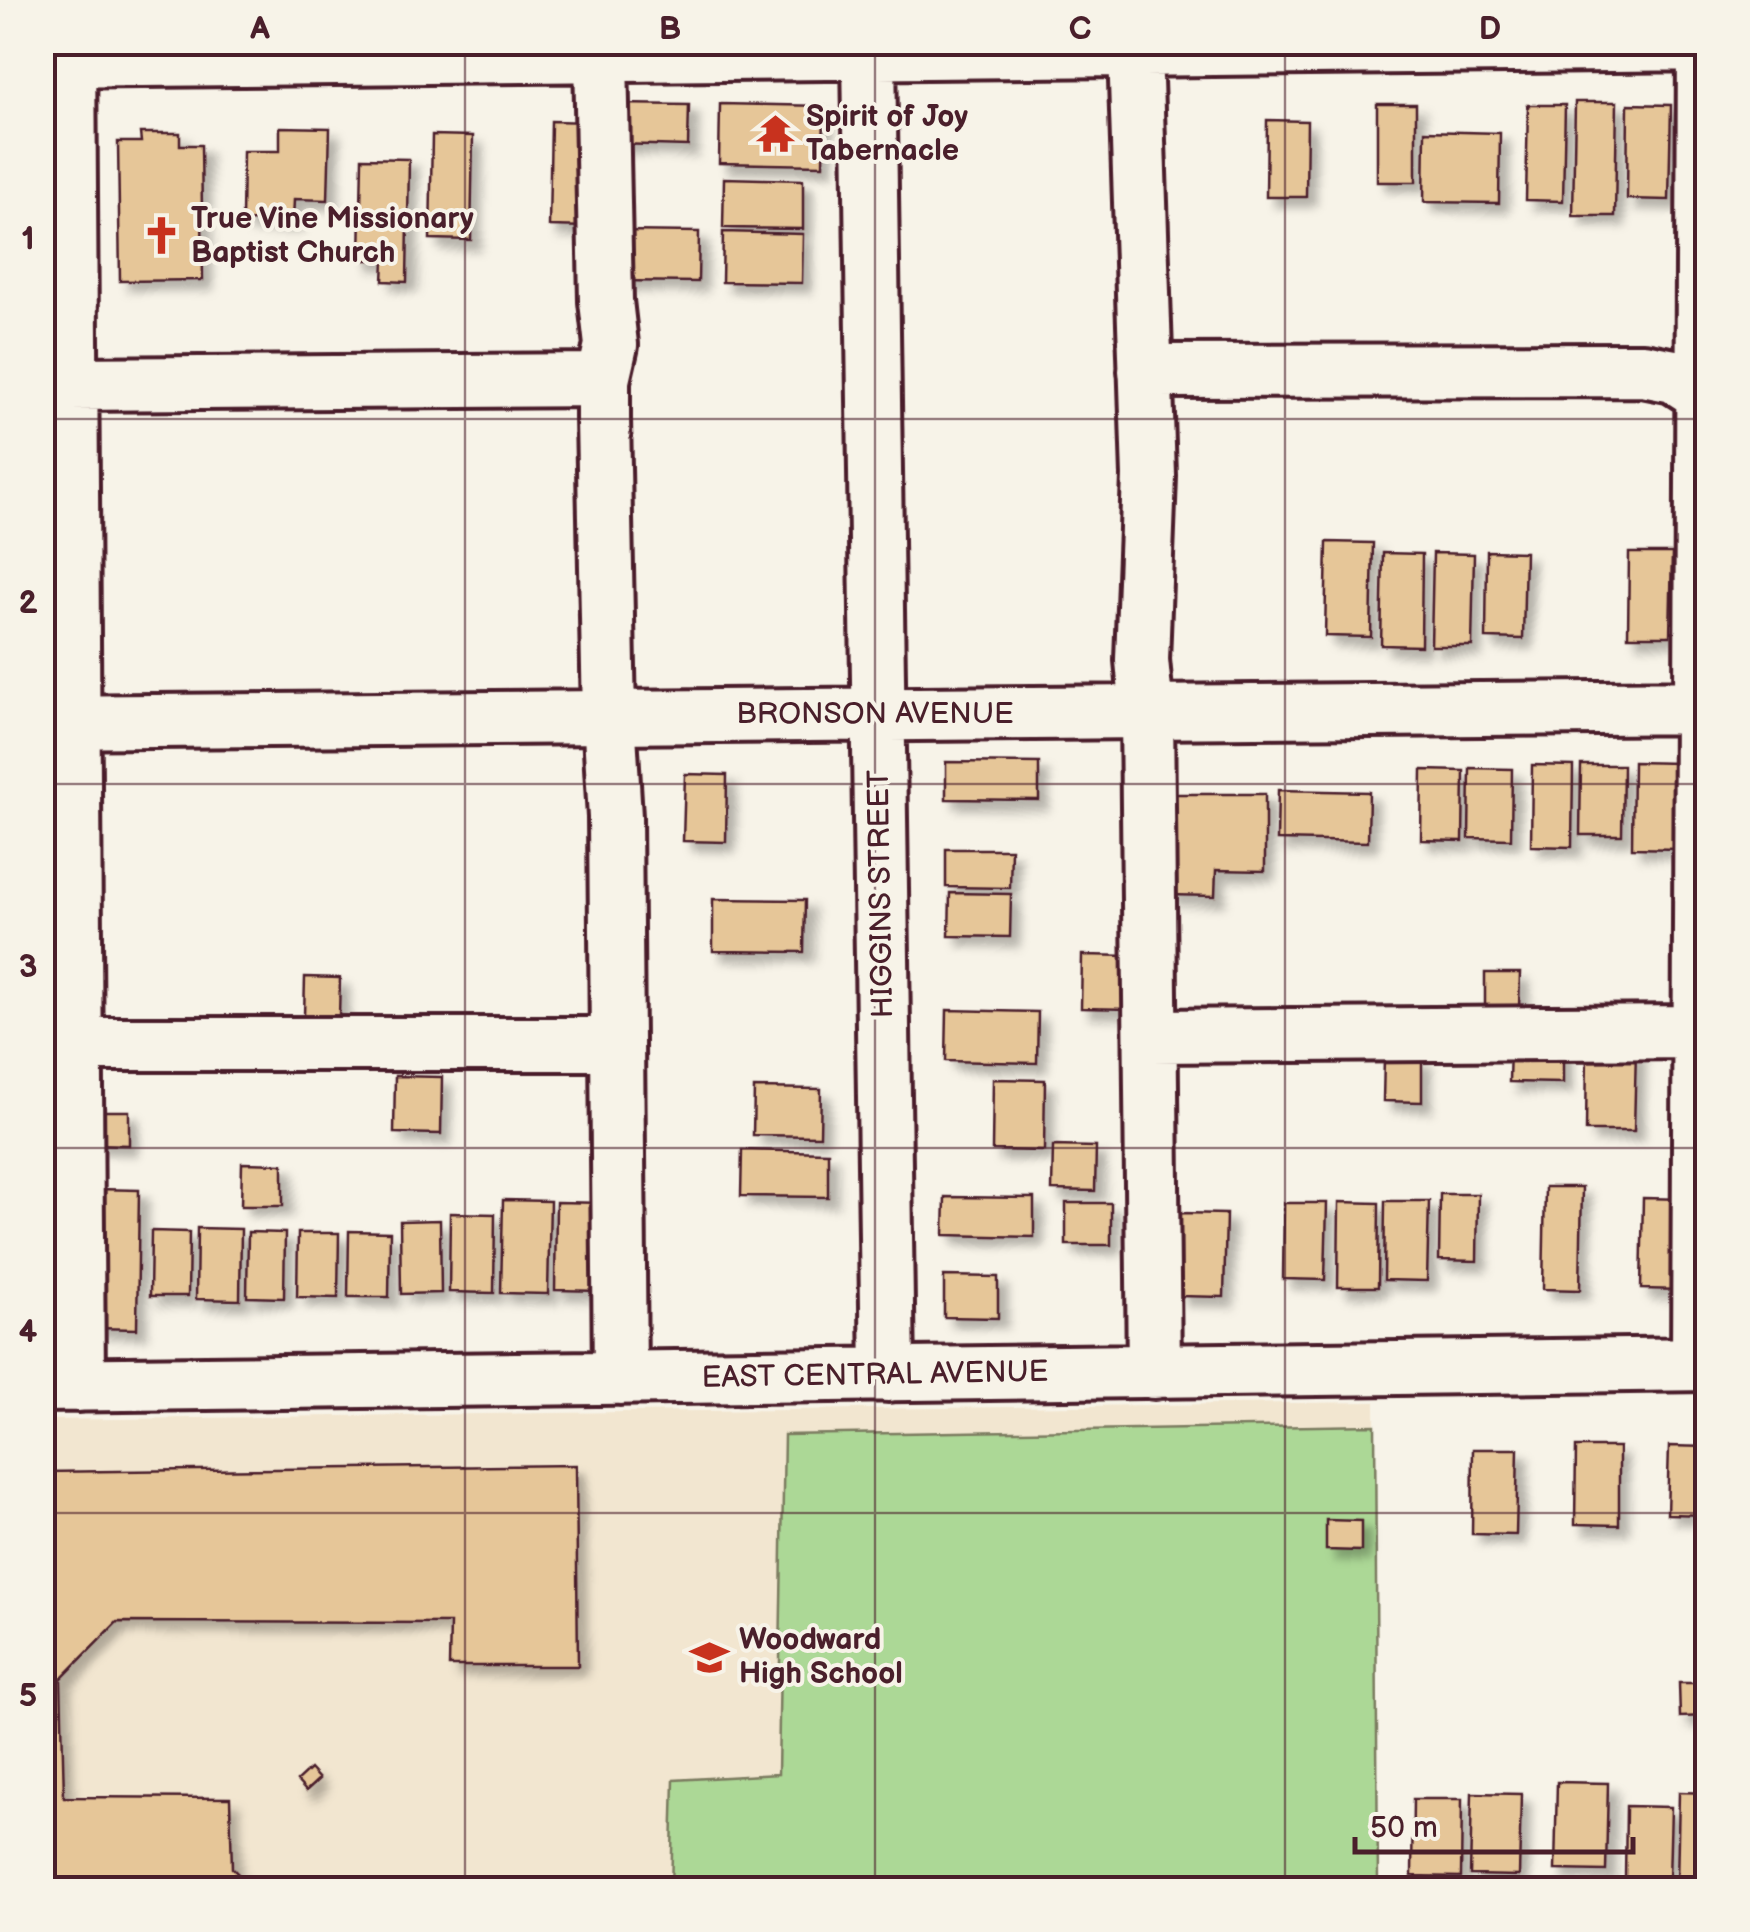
<svg xmlns="http://www.w3.org/2000/svg" width="1750" height="1932" font-family="'Balsamiq Sans',sans-serif">
<defs>
<pattern id="cemetery-stones" width="16" height="16" patternUnits="userSpaceOnUse" patternTransform="scale(2.5)"><rect width="16" height="16" fill="#acd896"/><path d="M2 7V4a2 2 0 0 1 4 0v3zM10 15v-3a2 2 0 0 1 4 0v3z" fill="#96b981"/></pattern>
<filter id="shadow"><feDropShadow dx="9" dy="9" stdDeviation="5" flood-color="#0004"/></filter>
</defs>
<rect width="100%" height="100%" fill="#f7f3e8"/>
<filter id="ink" filterUnits="userSpaceOnUse"><feTurbulence type="fractalNoise" baseFrequency=".01" numOctaves="2"/><feDisplacementMap in="SourceGraphic" scale="20" xChannelSelector="R" yChannelSelector="G"/><feConvolveMatrix kernelMatrix="1 2 1 2 8 2 1 2 1" color-interpolation-filters="sRGB"/></filter>
<g filter="url(#ink)">
<!-- built -->
<path fill="#f2e6d0" d="M1375,1402L1378,1889H43L42,1420Z"/>
<!-- cemetery -->
<path fill="url(#cemetery-stones)" stroke="#7b7c60" stroke-width="2.5" d="M60,762V853H43L42,763Z"/>
<!-- green -->
<path fill="#acd896" stroke="#7b7c60" stroke-width="2.5" d="M1375,1425L1378,1889L671,1890L674,1780L778,1774L784,1435Z"/>
<!-- building -->
<path fill="#e6c698" stroke="#4a1f2b" stroke-width="2.5" filter="url(#shadow)" d="M1575,102H1617L1615,216H1573Z
M616,104L689,105L688,146L616,144Z
M720,104L824,106L823,165L719,163Z
M1377,104H1416V182H1377Z
M1628,104L1671,105L1669,200L1627,199Z
M1528,105H1565L1563,201L1526,200Z
M1267,120L1307,121L1306,197H1266Z
M551,121L591,122L589,227L549,226Z
M280,127L330,128L328,200L294,199L293,222L242,221L243,151H280Z
M1425,131L1500,133L1499,203L1424,202Z
M140,133H180V145H201L203,280L120,281L118,142H141Z
M432,135L473,136L471,240L430,239Z
M362,158L409,159L407,282L383,281L384,260H360Z
M724,178L803,180V229L723,228Z
M619,231L699,232L698,282L618,281Z
M723,232L803,234L802,283L722,282Z
M1327,542L1373,543L1371,637L1325,636Z
M1487,551L1525,552L1523,639L1486,638Z
M1383,553L1422,554L1421,646L1381,645Z
M1433,553L1474,554L1472,646H1431Z
M1629,553H1672L1670,636H1628Z
M946,762L1039,763V800L946,799Z
M1633,762L1679,763L1678,849L1632,848Z
M1532,765L1573,766L1572,847L1531,846Z
M1581,765H1623L1622,835H1580Z
M1470,768L1512,769L1511,839L1469,838Z
M1422,770L1464,771L1463,841L1421,840Z
M685,774L727,775L726,842L683,841Z
M1278,790L1369,792L1368,842L1277,840Z
M1168,794H1265V871L1216,870L1215,896L1167,895Z
M946,849H1011L1010,888L946,887Z
M950,893L1011,894L1010,937L949,936Z
M713,899L805,900L804,952L713,951Z
M1082,955L1132,956L1131,1009L1081,1008Z
M1485,973H1520L1519,1008L1485,1007Z
M305,977L340,978L339,1017H304Z
M947,1010L1038,1012L1037,1063L946,1061Z
M1510,1046L1563,1047V1083L1509,1082Z
M1587,1049L1636,1050L1634,1131H1586Z
M1384,1058H1422V1102L1383,1101Z
M395,1076L442,1077L441,1134L394,1133Z
M993,1079L1045,1080L1044,1151L992,1150Z
M754,1088L821,1089L820,1136L753,1135Z
M93,1111H129V1145L92,1144Z
M1053,1146L1096,1147L1095,1191L1052,1190Z
M742,1150L828,1152V1197L741,1196Z
M242,1163L283,1164V1206H241Z
M1545,1187H1582L1580,1290L1543,1289Z
M96,1189L139,1190L137,1329L93,1328Z
M1440,1194H1478L1477,1261L1439,1260Z
M945,1197L1034,1198V1237L944,1235Z
M1643,1198L1685,1199L1684,1290L1641,1289Z
M503,1200L550,1201L548,1294L501,1293Z
M1385,1201H1429L1427,1281L1384,1280Z
M556,1202L605,1203L603,1291L555,1290Z
M1339,1202L1379,1203L1378,1287H1338Z
M1066,1203H1111V1245H1066Z
M1284,1203H1327L1325,1280L1283,1279Z
M450,1213L495,1214L494,1293L449,1292Z
M1180,1213L1226,1214L1224,1297L1178,1296Z
M440,1220L441,1293L401,1294L400,1221Z
M197,1228L241,1229L240,1300L196,1299Z
M151,1231L189,1232L188,1296H150Z
M349,1231L390,1232L389,1297H348Z
M248,1232L285,1233L284,1298L247,1297Z
M298,1233H339L338,1298L297,1297Z
M944,1276L998,1277V1318L944,1317Z
M1669,1446L1708,1447V1515L1667,1514Z
M1576,1447H1619V1525L1575,1524Z
M1473,1449H1518L1516,1535L1472,1534Z
M576,1465L578,1666H449L450,1623L117,1622L61,1679L64,1797L230,1798L232,1868L254,1890H42V1472Z
M1326,1520L1361,1521V1551L1326,1550Z
M1679,1683H1708V1716L1680,1717Z
M310,1769L319,1779L306,1791L297,1781Z
M1557,1782L1608,1783L1606,1871L1555,1870Z
M1679,1792L1708,1793V1884H1677Z
M1472,1793L1521,1794L1519,1876L1470,1875Z
M1413,1799H1462L1461,1877L1412,1876Z
M1626,1806L1671,1807L1669,1881L1625,1880Z"/>
<g fill="none" stroke-linecap="round" stroke-linejoin="round">
<defs>
<path id="minor" d="M69,42L78,1385
M1135,50L1149,476L1142,660L1147,712L1154,1372
M869,53L888,1375
M601,56L606,301L611,345L603,380V418L609,717L615,817L620,1378
M42,61L1708,44
M1145,371L1643,370L1674,376L1702,394
M70,384L603,380
M42,722L1708,707
M1152,1036L1699,1032
M74,1044H617
M1698,1364L1704,44
M42,1385L1708,1364"/>
</defs>
<!-- minor casing -->
<use href="#minor" stroke="#4a1f2b" stroke-width="60"/>
<!-- minor -->
<use href="#minor" stroke="#f7f3e8" stroke-width="52"/>
</g>
</g>
<!-- grid -->
<path fill="none" stroke="#4a1f2b" stroke-width="2.5" stroke-opacity="0.55" d="M465,42V1890M875,42V1890M1285,42V1890M42,419H1708M42,784H1708M42,1148H1708M42,1513H1708"/>
<!-- icons -->
<defs>
<symbol id="temple-bare" viewBox="-9 -9 18 18"><path d="M0-6L5-2H3V0L6.5 2.5H4V6H1.5V3h-3V6H-4V2.5H-6.5L-3 0V-2H-5Z" fill="#c8321e" stroke="#f7f3e8" stroke-width="2.5" paint-order="stroke"/></symbol>
<symbol id="church-bare" viewBox="-9 -9 18 18"><path d="M-1.2-6h2.4v3.5h3.3v2.4h-3.3V6h-2.4V-.1h-3.3v-2.4h3.3Z" fill="#c8321e" stroke="#f7f3e8" stroke-width="2.5" paint-order="stroke"/></symbol>
<symbol id="school-bare" viewBox="-9 -9 18 18"><path d="M0-5L7-2L0 1L-7-2ZM-4 1L0 2.5L4 1V4Q0 6-4 4Z" fill="#c8321e" stroke="#f7f3e8" stroke-width="2.5" paint-order="stroke"/></symbol>
</defs>
<g fill-rule="evenodd">
<use href="#temple-bare" x="748" y="106" width="55" height="55"/>
<use href="#church-bare" x="134" y="208" width="55" height="55"/>
<use href="#school-bare" x="682" y="1630" width="55" height="55"/>
</g>
<g text-anchor="middle" dominant-baseline="central" stroke-width="8" stroke-linejoin="round" paint-order="stroke">
<!-- poi labels -->
<g font-size="30" font-weight="bold" fill="#4a1f2b" stroke="#f7f3e8" text-anchor="start">
<text x="806" y="117">Spirit of Joy<tspan x="806" dy="34">Tabernacle</tspan></text>
<text x="191" y="219">True Vine Missionary<tspan x="191" dy="34">Baptist Church</tspan></text>
<text x="739" y="1640">Woodward<tspan x="739" dy="34">High School</tspan></text>
</g>
<!-- street labels -->
<g font-size="30" fill="#4a1f2b" stroke="#f7f3e8">
<text x="875" y="714">BRONSON AVENUE</text>
<text transform="translate(881 894) rotate(-91)">HIGGINS STREET</text>
<text transform="translate(875 1375) rotate(-1)">EAST CENTRAL AVENUE</text>
</g>
</g>
<!-- margin -->
<rect width="1750" height="1932" fill="none" stroke="#f7f3e8" stroke-width="110"/>
<!-- scale -->
<path d="M1355 1837v15h278v-15" fill="none" stroke="#4a1f2b" stroke-width="5"/>
<text x="1370" y="1837" font-size="30" fill="#4a1f2b" stroke="#f7f3e8" stroke-width="8" paint-order="stroke">50 m</text>
<rect x="55" y="55" width="1640" height="1822" fill="none" stroke="#4a1f2b" stroke-width="4"/>
<g font-size="32" text-anchor="middle" font-weight="bold" fill="#4a1f2b">
<text x="260" y="39">A</text>
<text x="670" y="39">B</text>
<text x="1080" y="39">C</text>
<text x="1490" y="39">D</text>
<text x="28" y="249">1</text>
<text x="28" y="613">2</text>
<text x="28" y="977">3</text>
<text x="28" y="1342">4</text>
<text x="28" y="1706">5</text>
</g>
</svg>
